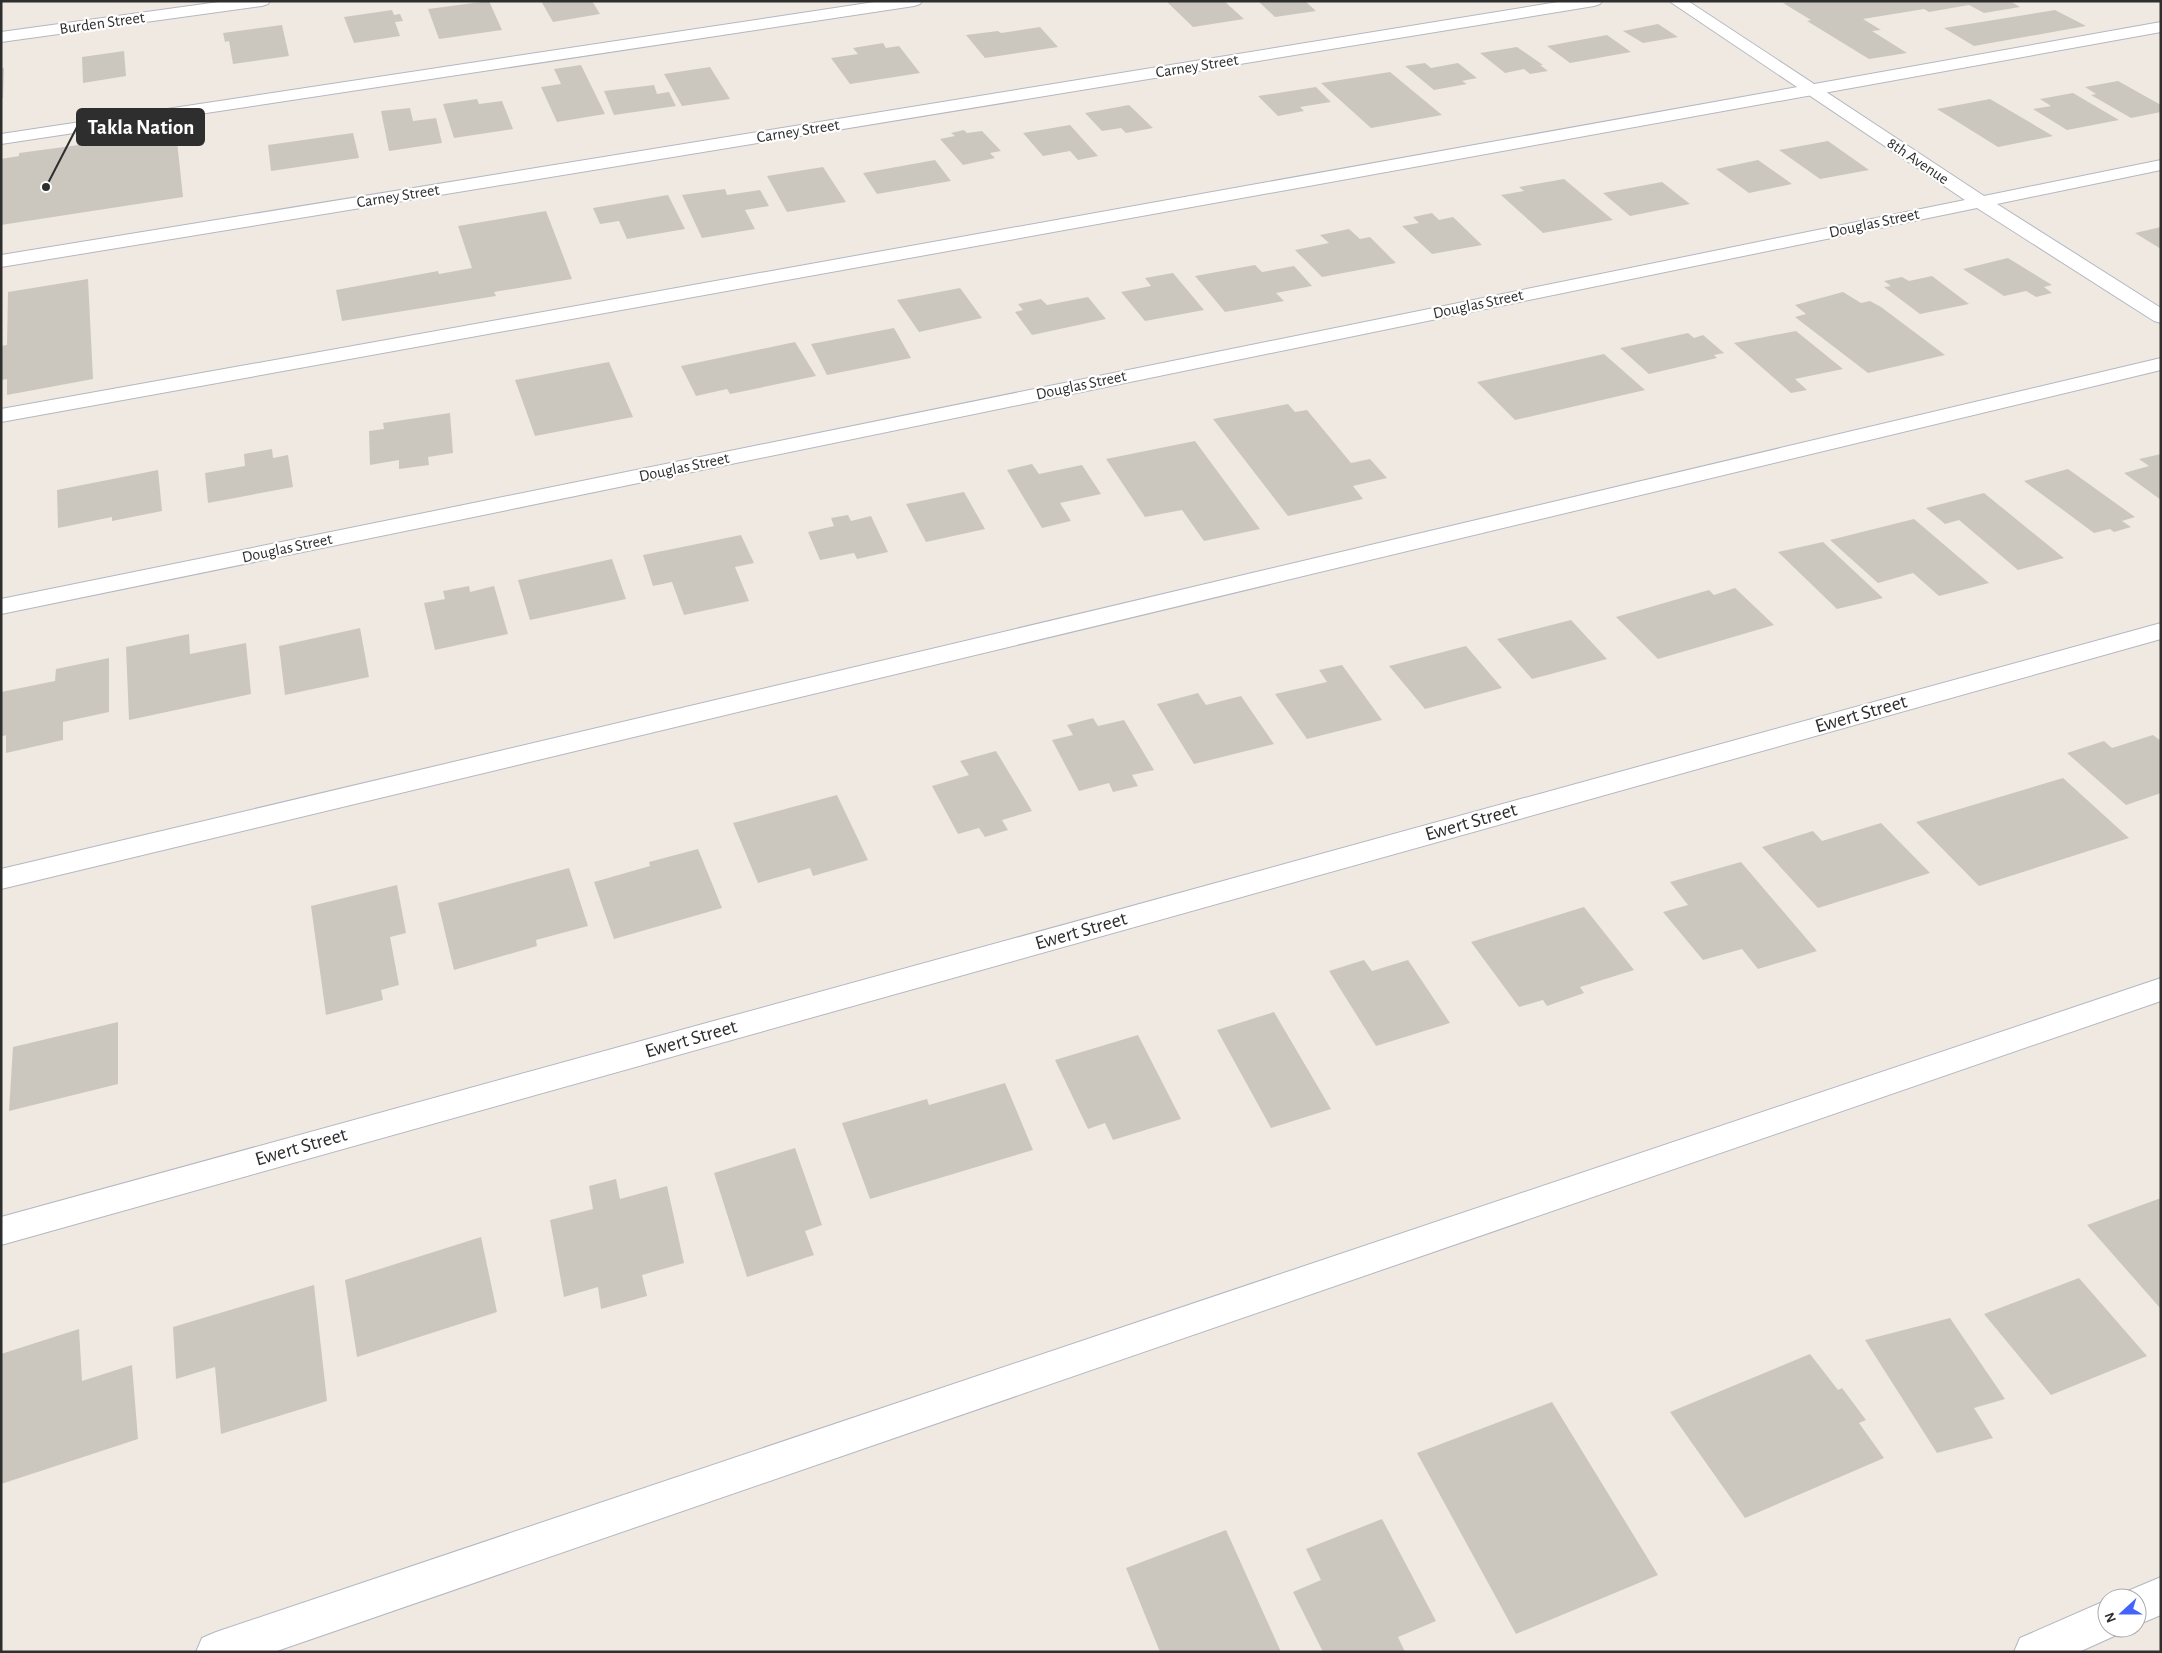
<svg xmlns="http://www.w3.org/2000/svg" width="2162" height="1653" font-family="'Alegreya Sans',sans-serif">
<rect width="100%" height="100%" fill="#efe9e1"/>
<!-- building -->
<path fill="#cbc7bf" d="M489,1L502,30L439,39L428,9Z
M541,1H592L600,14L553,22Z
M1169,1H1224L1244,19L1193,27L1167,2Z
M1258,1H1305L1316,11L1275,17Z
M1793,1H2010L2020,7L1984,13L1969,5L1929,12L1924,9L1863,19L1881,30L1872,31L1907,53L1869,59L1807,21L1811,20L1783,3Z
M392,10L394,15L400,14L403,21L395,22L400,36L354,43L344,17Z
M2055,10L2086,26L1974,46L1944,28Z
M1658,24L1678,37L1643,43L1623,31Z
M282,25L289,56L233,64L229,41L225,42L223,33Z
M1040,27L1058,47L985,58L966,35L998,31L1001,33Z
M1607,35L1631,52L1570,63L1547,46Z
M883,43L886,48L899,46L920,73L850,84L831,58L858,54L853,48Z
M1517,47L1543,65H1540L1548,71L1530,74L1524,69L1505,73L1480,53Z
M124,51L126,76L83,83L82,57Z
M1425,63L1431,68L1458,63L1477,78L1462,81L1467,84L1434,90L1405,66Z
M581,65L605,114L557,122L541,87L561,84L554,69Z
M710,67L730,99L682,106L664,74Z
M4,68L3,98H1V69Z
M1390,72L1442,115L1371,128L1321,83Z
M2118,81L2161,105V112L2131,118L2091,95L2096,94L2085,87Z
M654,85L657,94L669,92L676,106L614,115L604,91Z
M1316,87L1331,102L1300,107L1304,111L1278,116L1258,96Z
M2073,93L2119,120L2067,130L2033,109L2051,106L2040,99Z
M477,99L479,104L502,101L513,129L454,138L443,104Z
M1990,99L2053,136L1998,147L1937,109Z
M1129,105L1153,128L1126,133L1121,128L1102,131L1085,113Z
M410,108L413,121L436,118L442,143L389,151L381,111Z
M1070,125L1098,156L1078,160L1070,151L1043,156L1023,133Z
M964,130L967,133L982,131L1001,151L990,153L995,158L963,165L940,139L955,136L951,133Z
M176,132L183,197L1,225V159L19,156V153Z
M353,133L359,158L271,171L268,145Z
M1828,141L1869,170L1820,179L1779,150Z
M935,160L951,181L877,194L863,173Z
M1758,160L1792,184L1749,193L1716,169Z
M823,167L846,202L787,212L767,176Z
M1564,179L1613,220L1543,233L1501,195L1524,191L1519,187Z
M1662,182L1690,204L1630,216L1603,193Z
M725,189L727,195L760,190L769,206L745,210L755,229L702,238L682,195Z
M668,195L685,229L627,239L619,221L600,224L593,208Z
M546,211L572,279L494,292L496,296L342,321L336,290L438,271L439,274L472,268L458,226Z
M1432,213L1439,220L1453,217L1482,245L1432,254L1402,226L1419,223L1413,217Z
M2161,227V249L2135,233Z
M1349,229L1360,239L1370,237L1396,263L1322,277L1295,250L1329,243L1320,235Z
M2008,258L2052,285L2044,287L2052,293L2036,297L2026,291L2004,296L1963,269Z
M1255,265L1262,272L1294,266L1312,286L1276,293L1284,301L1225,312L1195,276Z
M1173,273L1204,310L1145,321L1121,292L1151,286L1145,278Z
M1932,276L1969,304L1920,314L1884,287L1891,286L1884,281L1902,277L1909,281Z
M88,279L93,379L7,395V379L1,380V346L7,345L8,292Z
M960,288L982,318L919,332L897,300Z
M1843,292L1861,303L1870,301L1881,307L1945,355L1868,373L1795,317L1806,314L1795,305Z
M1088,297L1106,319L1032,335L1015,312L1023,310L1018,304L1041,299L1047,305Z
M894,328L911,358L827,375L811,344Z
M1796,331L1843,369L1795,379L1807,390L1791,393L1734,343Z
M1688,333L1694,338L1703,335L1724,353L1714,355L1717,358L1649,374L1620,348Z
M795,342L816,376L730,394L727,389L696,396L681,366Z
M1604,354L1645,390L1515,420L1477,382Z
M609,362L633,417L535,436L515,380Z
M1288,404L1295,412L1307,410L1351,463L1370,459L1387,478L1353,486L1363,499L1288,516L1213,419Z
M450,413L453,453L428,457L429,465L399,469V460L370,465L369,431L384,429L383,423Z
M1195,441L1260,529L1204,541L1182,510L1145,517L1106,459Z
M272,449L273,458L288,455L293,487L208,503L205,473L245,466L244,454Z
M2161,454V500L2124,473L2149,466L2139,459Z
M1032,464L1039,474L1082,465L1101,494L1060,503L1071,521L1042,528L1007,470Z
M2068,469L2135,517L2122,521L2131,527L2114,532L2110,529L2094,533L2024,481Z
M158,470L162,511L112,521V517L58,528L57,490Z
M964,492L985,529L926,542L906,504Z
M1984,493L2064,558L2018,570L1959,520L1945,524L1926,508Z
M848,515L851,521L871,516L888,552L857,559L854,553L820,560L808,532L834,526L831,518Z
M1914,519L1989,583L1939,596L1913,573L1878,583L1830,540Z
M741,535L754,563L735,567L749,601L684,615L672,582L653,586L643,555Z
M1823,542L1883,598L1837,609L1778,552Z
M612,559L626,599L530,620L518,580Z
M469,586L470,592L494,586L508,634L435,650L424,603L445,599L443,591Z
M1735,588L1774,625L1658,659L1616,617L1709,590L1714,595Z
M1571,620L1607,659L1532,679L1497,639Z
M360,628L369,677L285,695L279,646Z
M189,634L190,654L246,643L251,694L129,720L126,647Z
M1466,646L1502,688L1425,709L1389,666Z
M109,658V712L63,722V740L6,753V735L1,737V692L55,681L56,669Z
M1342,665L1382,720L1307,739L1275,694L1327,682L1319,670Z
M1198,693L1206,705L1241,696L1274,744L1194,764L1157,704Z
M1093,718L1098,726L1124,720L1154,770L1132,775L1138,786L1113,792L1109,783L1079,791L1052,740L1073,735L1067,725Z
M2153,735L2161,741V793L2126,805L2067,753L2104,741L2112,748Z
M996,751L1032,811L1002,820L1008,830L985,837L979,828L958,834L932,786L969,775L960,761Z
M2063,778L2129,838L1979,886L1916,822Z
M837,795L868,860L813,876L810,868L758,883L733,823Z
M1881,823L1930,873L1818,908L1762,847L1813,831L1822,841Z
M698,849L722,908L614,939L594,882L650,866L649,862Z
M1741,862L1817,951L1758,969L1742,949L1703,960L1663,912L1688,905L1670,882Z
M569,868L588,926L536,940L537,946L454,970L438,903Z
M397,885L406,933L390,937L399,985L381,990L383,1000L326,1015L311,906Z
M1584,907L1634,970L1580,987L1584,993L1547,1006L1543,1000L1519,1007L1471,942Z
M1364,960L1372,971L1408,960L1450,1023L1376,1046L1329,971Z
M1274,1012L1331,1109L1271,1128L1217,1030Z
M118,1022V1084L9,1111L13,1047Z
M1138,1035L1181,1119L1113,1140L1105,1123L1088,1129L1055,1060Z
M1005,1083L1033,1150L870,1199L842,1123L927,1099L929,1105Z
M795,1148L822,1225L805,1231L814,1255L747,1277L714,1173Z
M616,1179L620,1199L667,1186L684,1263L642,1275L647,1296L601,1309L598,1287L564,1297L550,1220L593,1209L589,1186Z
M2161,1198V1309L2087,1225Z
M481,1237L497,1312L357,1357L345,1280Z
M2079,1278L2147,1356L2051,1395L1984,1314Z
M314,1285L327,1401L221,1434L215,1367L176,1379L173,1327Z
M1950,1318L2005,1399L1974,1408L1993,1438L1937,1453L1865,1340Z
M79,1329L82,1381L132,1365L138,1439L1,1484V1354Z
M1810,1354L1838,1390L1842,1388L1866,1420L1859,1423L1884,1458L1745,1518L1670,1412Z
M1552,1402L1658,1575L1516,1634L1417,1453Z
M1382,1519L1436,1621L1398,1637L1405,1652H1323L1293,1592L1321,1580L1306,1549Z
M1226,1530L1281,1652H1160L1126,1568Z"/>
<g fill="none" stroke-linecap="round" stroke-linejoin="round">
<defs>
<path id="lane" d="M881,1H922L920,4L914,6L1,144V134Z
M2161,22V32L1,422V409Z
M2161,358V370L1,889V869Z
M2161,978V1001L274,1652H196L202,1638L216,1632Z"/>
<path id="street" d="M226,1H270L268,4L262,6L1,42V32Z
M1669,1H1688L1984,196L2161,160V170L1997,204L2161,308V323L2154,321L1977,208L1,614V599L1965,200Z
M2161,623V639L1,1245V1217Z
M2161,1577V1615L2137,1625V1598H2121L2123,1593Z
M2107,1600V1628H2123L2121,1633L2079,1652H2014L2020,1638Z"/>
<path id="secondary" d="M1564,1H1602L1600,4L1594,6L1,267V255Z"/>
</defs>
<!-- lane casing -->
<use href="#lane" stroke="#b4b7c1" stroke-width="2"/>
<!-- street casing -->
<use href="#street" stroke="#b4b7c1" stroke-width="2"/>
<!-- secondary casing -->
<use href="#secondary" stroke="#b4b7c1" stroke-width="2"/>
<!-- lane -->
<use href="#lane" fill="#fff" fill-rule="evenodd"/>
<!-- street -->
<use href="#street" fill="#fff" fill-rule="evenodd"/>
<!-- secondary -->
<use href="#secondary" fill="#fff" fill-rule="evenodd"/>
</g>
<g text-anchor="middle" dominant-baseline="central" stroke-width="4.5" stroke-linejoin="round" paint-order="stroke">
<!-- far-street labels -->
<g font-size="16" fill="#2e2e2e" stroke="#fff">
<text transform="translate(102 23) rotate(-8)">Burden Street</text>
<text transform="translate(1197 66) rotate(-9)">Carney Street</text>
<text transform="translate(798 131) rotate(-9)">Carney Street</text>
<text transform="translate(1918 161) rotate(34)">8th Avenue</text>
<text transform="translate(398 196) rotate(-9)">Carney Street</text>
<text transform="translate(1874 223) rotate(-12)">Douglas Street</text>
<text transform="translate(1478 304) rotate(-12)">Douglas Street</text>
<text transform="translate(1081 385) rotate(-12)">Douglas Street</text>
<text transform="translate(684 467) rotate(-12)">Douglas Street</text>
<text transform="translate(287 548) rotate(-12)">Douglas Street</text>
</g>
<!-- street labels -->
<g font-size="20" fill="#2e2e2e" stroke="#fff">
<text transform="translate(1861 714) rotate(-16)">Ewert Street</text>
<text transform="translate(1471 822) rotate(-16)">Ewert Street</text>
<text transform="translate(1081 931) rotate(-16)">Ewert Street</text>
<text transform="translate(691 1039) rotate(-16)">Ewert Street</text>
<text transform="translate(301 1147) rotate(-16)">Ewert Street</text>
</g>
</g>
<!-- callouts -->
<path fill="none" stroke="#2e2e2e" stroke-width="2" d="M46 187L77 127"/>
<circle fill="#2e2e2e" stroke="#fff" stroke-width="2" cx="46" cy="187" r="5"/>
<rect fill="#2e2e2e" stroke="#2e2e2e" stroke-width="2" x="77" y="109" width="127" height="36" rx="5"/>
<g font-size="21" text-anchor="middle" font-weight="bold" fill="#fff">
<text x="141" y="134">Takla Nation</text>
</g>
<!-- border -->
<rect width="2162" height="1653" fill="none" stroke="#2e2e2e" stroke-width="5"/>
<!-- north arrow -->
<g transform="translate(2122 1613) rotate(249)"><circle r="24" fill="#ffffff" stroke="#ababab"/>
<path d="M0-4L9 19L0 12L-9 19Z" fill="#4264fb"/>
<text y="-8" font-size="14" font-weight="bold" text-anchor="middle" fill="#2e2e2e">N</text>
</g>
</svg>
